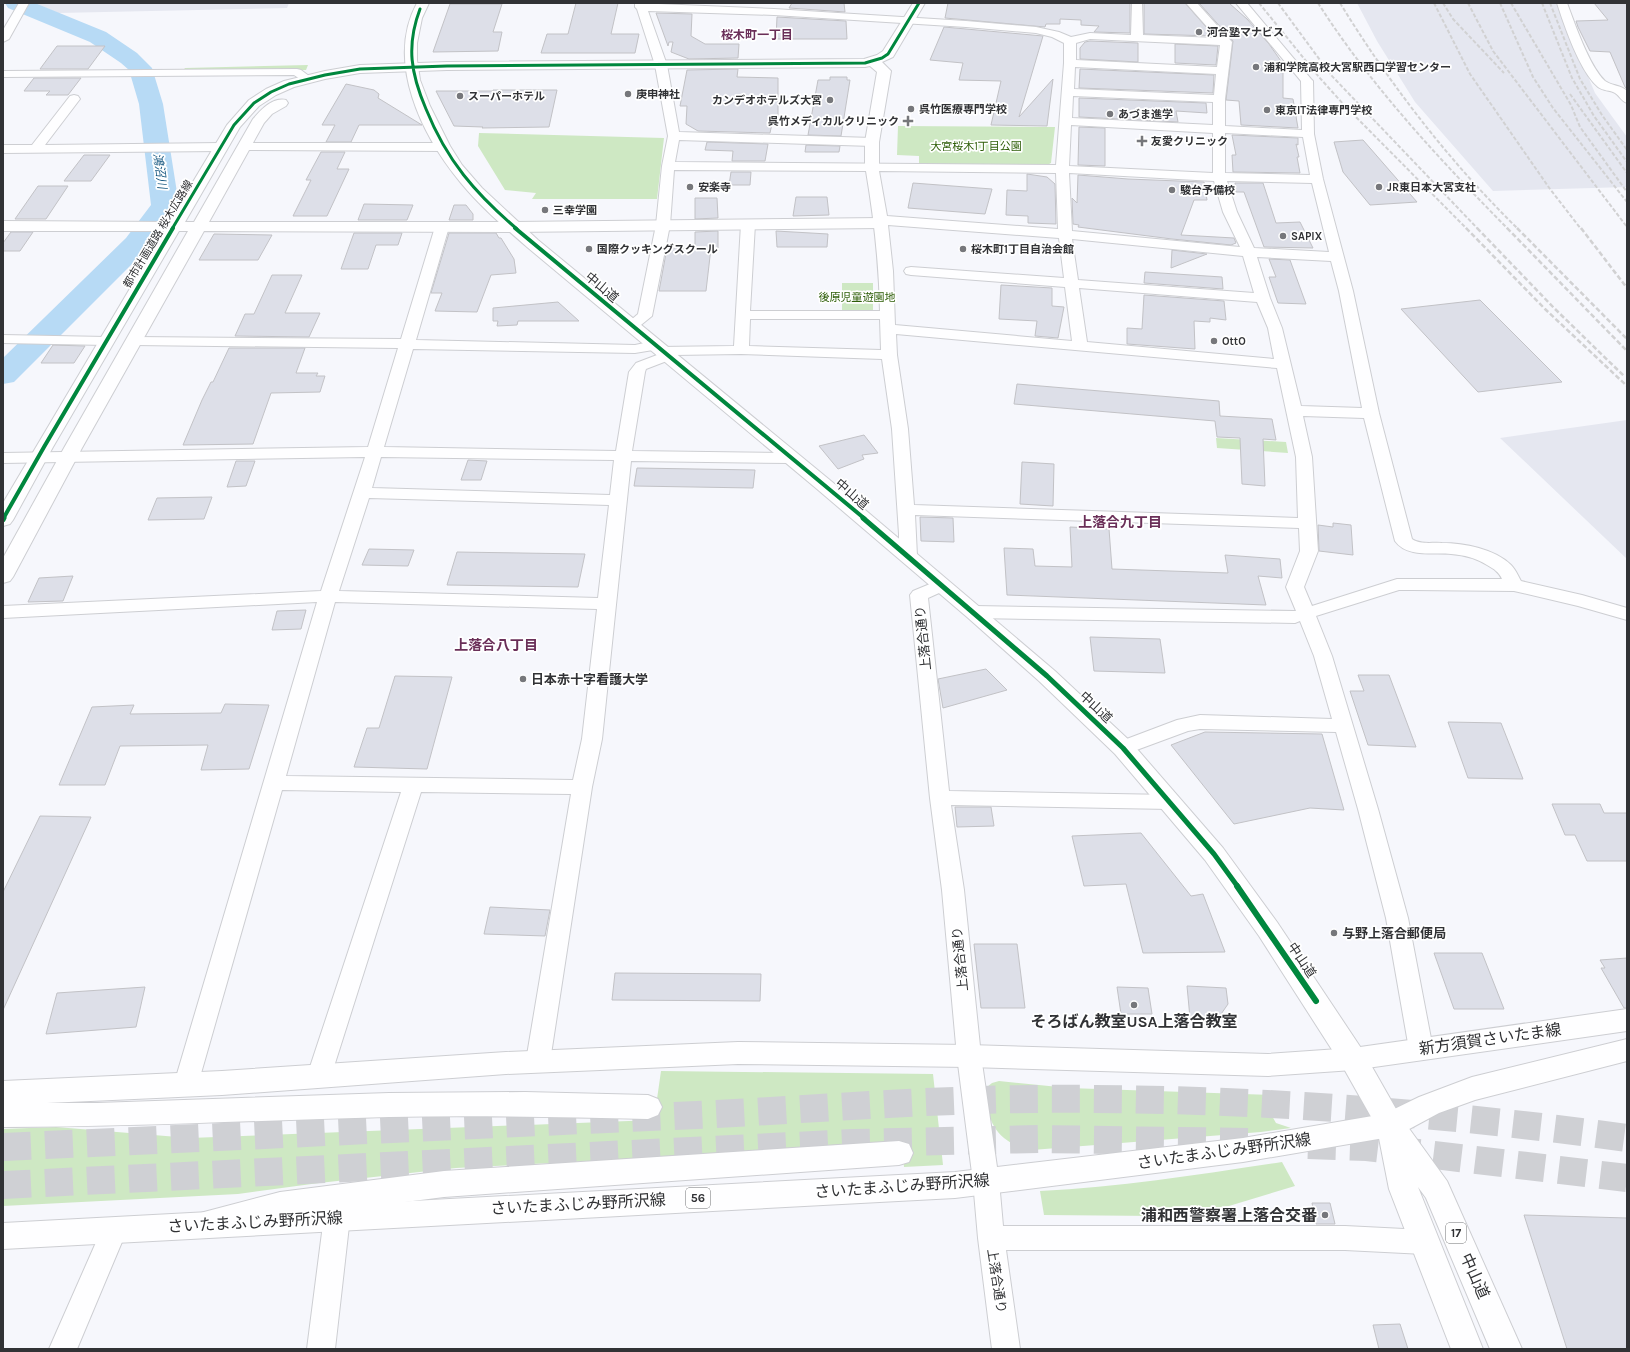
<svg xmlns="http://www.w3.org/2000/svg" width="1630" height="1352" font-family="Karla,'Noto Sans JP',sans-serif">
<rect width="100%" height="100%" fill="#f6f7fc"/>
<!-- built -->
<path fill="#e5e7f0" d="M35,3H289L287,8L58,13Z
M1357,3H1557L1595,93L1627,137V187L1493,191L1415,102L1377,41Z
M1627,420V559L1500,438Z"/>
<!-- green -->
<path fill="#cee8c3" d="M308,65L306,70L183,71L185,68Z
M898,126L1055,127L1051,163L1045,166L919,165V156L897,155Z
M479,133L664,138L657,199H532L536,193L505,190L478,146Z
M842,283H873V311H842Z
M1216,438L1286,442L1288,453L1217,448Z
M661,1071L933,1074L943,1165L904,1167L902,1145L456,1168L319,1183L238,1194L3,1206V1129L56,1127L190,1138L654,1120Z
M999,1081L1069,1088L1273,1095L1263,1100L1276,1123L1291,1128L1261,1132L1032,1150C998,1144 984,1120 987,1087L992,1083Z
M1282,1162L1295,1186L1229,1206L1157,1216L1044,1215L1040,1191C1121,1187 1202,1174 1282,1162Z"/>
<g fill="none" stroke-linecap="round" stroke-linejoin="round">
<!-- river -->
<path fill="#b7daf5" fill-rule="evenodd" d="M5,3H35L106,32L137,53L152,68L163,104L179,205L146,250L14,382L3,384V358L126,238L151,205L139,104L129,70L121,63L90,42L8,8Z"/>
</g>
<!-- building -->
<path fill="#dddfe8" stroke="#c2c2c6" d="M576,3H618L611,34H639L635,53H541L547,34H568Z
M792,3H844L845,12L789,8Z
M948,3H1130V33L1094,32L1099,26L1081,25V20L1060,19V24H1046L1045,27L945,18Z
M1144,3H1185L1214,36L1144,34Z
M1199,3H1229L1247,19L1269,44L1283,64V98L1293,99L1298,128L1241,125L1239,101L1226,100L1233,41Z
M1594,3H1627V89L1625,87L1610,52L1590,51L1578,27L1576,21L1608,20Z
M450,4H502L493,32H502L498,51L433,52Z
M656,13L692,14L691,36L705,44H739L738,58L689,59L671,52L673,42H669L668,46Z
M777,17L846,21L847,39H776Z
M944,27L1043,36L1019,117L1053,79L1047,126L991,125L1001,81L959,80L963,63L930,60Z
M1090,41L1138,43V62L1080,59V48L1085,42Z
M1175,44L1218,46L1216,65L1175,63Z
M57,46H105L88,69H40Z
M738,69L737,77L778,78V119H773L770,133L698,131L686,124L687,106H680L687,70Z
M1080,69L1214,75L1213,93L1079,88Z
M830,77H847V80H850L841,136L808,135L818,80H830Z
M34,78H81L68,95H46L50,91H24Z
M346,84L374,90L379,94L378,98L422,125H359L351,142H326L335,125H322Z
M493,90H557L549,127L482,128L483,127L454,126L436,91H493Z
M1079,98L1206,103L1207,113L1176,111L1178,122L1079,117Z
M1079,127L1105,128V166L1078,165Z
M1232,135L1298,138V145L1296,144L1299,157H1297L1300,173L1233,172L1232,155H1236Z
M1363,140L1417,202L1370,205L1343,172L1334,142Z
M707,142L768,144L765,161H732L733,151L705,150Z
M806,145L840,146L839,152H805Z
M321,152H345L337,169H349L327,216H293L311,180H306Z
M84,155H110L91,181H64Z
M731,172H751L750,185H729Z
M1027,174L1047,177L1055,184L1056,224L1028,223V216L1006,215L1007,190L1027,191Z
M1078,175L1128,179L1204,182L1207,200H1194L1181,235L1234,238L1236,243L1231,245L1172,239L1078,227L1079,225L1073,224L1072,198L1077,203Z
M913,183L992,189L985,214L908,208Z
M1235,183H1263L1276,223L1300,222L1313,248L1264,247L1244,192H1236Z
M38,186H68L46,219H15Z
M796,197H827L829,215L793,216Z
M695,198H717L718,218L695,219Z
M364,204L413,205L407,220H358Z
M454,205H466L473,214V220H449Z
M718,231V248H711L706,291H659L667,248H695V232Z
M776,231L828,234L827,247H777Z
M11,232H33L20,251H3V243Z
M354,233H402L398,245H376L368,269H341Z
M449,233H496L499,238H501L514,259L516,273L491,275L477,312L435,311L442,293H431Z
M214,234L272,235L258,260H199Z
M1172,250L1207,254L1171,268Z
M1269,259L1290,260L1306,304L1278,303L1269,277H1276Z
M1145,272L1222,277L1223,289L1144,283Z
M272,275H302L285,313H320L309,337L235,336L245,314H254Z
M1001,285L1052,288V306L1064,307L1058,338L1035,336L1037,321L999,319Z
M1144,295L1224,301L1226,320L1210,318V322L1194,321L1195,349L1127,344V328L1142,329Z
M1480,300L1562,382L1478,392L1401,309Z
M558,302L579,321H518L517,325L497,326L498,321H493V308Z
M53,345L85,346L74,363H41Z
M229,348H305L296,373H318L316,376H325L320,392L271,393L253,444L183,445L202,400L211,382H213Z
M1017,384L1219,401L1220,416L1272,419L1276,440L1263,439L1265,486L1242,484L1240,438L1217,437L1215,421L1014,404Z
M864,435L878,453L862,455L864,459L838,469L819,446Z
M468,460L487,461L481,480H461Z
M236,461H255L246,486L227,487Z
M1022,462L1054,464L1053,506L1020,504Z
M637,468L755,470L753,488L634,486Z
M212,497L204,519L148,520L157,498Z
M920,517L953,518L954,542L921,541Z
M1333,523L1351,525L1353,555L1319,551L1318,525L1333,527Z
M1070,527L1109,529L1112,569L1228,573L1225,555L1280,559L1282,578L1258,576L1266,605L1007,595L1004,548L1033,549L1035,566L1072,567Z
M369,549L414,550L408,566L362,565Z
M457,552L585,554L578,587L447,585Z
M73,576L63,601L28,602L39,578Z
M306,610L301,629L272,630L277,611Z
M1090,637L1160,639L1165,673L1094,671Z
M986,669L1007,690L943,708L938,679Z
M1358,675H1389L1416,747L1368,745L1350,691H1364Z
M395,676L452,677L427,769L354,767L367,728H379Z
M225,704L269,705L249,769L201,770L208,745L120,746L105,785H59L92,707L134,705L130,714L221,713Z
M1448,722L1501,723L1523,779L1468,778Z
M1205,732L1322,734L1344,810L1310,808L1234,824L1171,745Z
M1552,804H1600L1604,813H1627V861H1587L1575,835H1565Z
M955,807H991L994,826L957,827Z
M40,816L91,817L3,1010V892Z
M1141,833L1191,896L1203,894L1225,952L1143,953L1126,884L1084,886L1072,836Z
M490,907L550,910L545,936L484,934Z
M974,944H1017L1025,1008H981Z
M1434,953H1482L1504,1009H1454Z
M1627,958V1008H1624L1601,968H1605L1600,960Z
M615,973L761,974L760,1001L612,1000Z
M1187,986L1226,988L1228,1004L1217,1020L1190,1018Z
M145,987L136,1027L46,1034L57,993Z
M1117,987L1148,988L1152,1014H1121Z
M1312,1203H1330L1335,1224H1316Z
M1524,1215L1627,1218V1349H1567Z
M1400,1324L1408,1349H1379L1373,1325Z"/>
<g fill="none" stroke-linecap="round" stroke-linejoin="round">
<!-- highway-tunnel -->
<path stroke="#cfd0d4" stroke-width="28" stroke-dasharray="28 14" stroke-linecap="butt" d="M1308,1145L1367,1147L1627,1178
M3,1147C226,1137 449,1126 673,1116C793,1111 912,1100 1032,1099C1231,1097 1430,1111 1627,1138
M3,1185L853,1143L1039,1139L1250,1142"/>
<defs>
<path id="street" d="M19,3H29L9,39L3,42V30Z
M635,3L774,9L966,21L1036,27L1059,32L1071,37L1090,33L1131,35L1132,3H1142L1143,35L1217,38L1186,3H1197L1232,42L1225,99V126L1302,130L1301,81L1236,3H1247L1311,79L1313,81L1314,134L1323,179L1353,291L1379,413L1412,539C1421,545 1432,542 1442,543C1464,543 1495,549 1511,565C1516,570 1518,576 1521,581L1582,595L1627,608V620L1578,606L1514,591L1412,590H1399L1316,616L1332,656L1378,809L1408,918L1433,1049L1429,1056L1421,1059L1413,1056L1409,1049L1386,918L1358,809L1336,732L1200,729L1188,731L1123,755L1116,753L1113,748L1116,743L1177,720L1200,715L1332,719L1314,656L1300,621L1295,623L974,618L968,616L965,612L968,608L974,606L1294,611H1296L1286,587L1300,551L1299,528L915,515L917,556L914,560L908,561L902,560L899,556V534L892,429L882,359L741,354L674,355L672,359L646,369L645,372L632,451L790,453L796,455L798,458L796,461L790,463L631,461L602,739L592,787L550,1061L546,1068L538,1071L530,1068L526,1061L571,794L421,792L331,1076L327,1083L319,1086L311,1083L307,1076L401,792L282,790L198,1084L195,1091L186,1094L177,1091L174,1084L317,602L3,618V606L321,591L365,457L3,463V453L368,447L398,348L134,345L129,344L127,341L129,338L134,337L401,339L435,227L437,224H447L449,227L416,340L635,345L654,341L659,342L661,345L660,347L734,346L741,224L743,221H753L755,224L750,311H880C879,263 874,218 866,171L674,170L670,225L652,316L636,329L631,330L626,329L624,326L638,314L656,225L662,166L668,136L655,65L637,9L635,7ZM648,11L774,15L966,27L1036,33L1052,37L1064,43V63L1056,165L675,162L679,140L872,146L876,145L878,142L876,139L872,138L679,132L667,65ZM1090,39L1220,45L1217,67L1076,60V43ZM1075,67L1216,74L1214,95L1074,89ZM1073,96L1213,102V125L1072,118ZM1071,125L1213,133V173L1069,166ZM1225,133L1303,137L1310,175L1225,173ZM879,171L1056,173L1058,229L887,216ZM1069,173L1214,181L1223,212L1240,247L1072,231ZM1227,181L1312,183L1329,252L1254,248L1237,212ZM888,225L1059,238L1064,278L911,267L906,268L904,271L906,274L911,275L1065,287L1072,341L895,325L893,271ZM1072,239L1243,256L1254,293L1078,280ZM1257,257L1331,261L1339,291L1362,408L1301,406L1282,328L1270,298ZM1079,288L1257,302L1268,328L1274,359L1087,342ZM750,319H880L881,350L749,346ZM896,334L1277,368L1296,457L1298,518L914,505L908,429L897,355ZM413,349L635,353L653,350V351L657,355L636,363L629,372L616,451L384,447ZM1303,416L1364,418L1395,541C1407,558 1434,552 1451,554C1464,555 1476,558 1487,565C1494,569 1499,572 1502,579H1397L1312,606L1304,587L1318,551L1312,457ZM381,457L614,460L610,495L372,488ZM369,498L609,505L598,598L339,591ZM335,602L597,609L582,739L573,780L286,776Z
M1557,3H1567C1575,24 1589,66 1605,81C1612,86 1621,85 1627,91V103C1621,101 1620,96 1615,93C1610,90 1603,91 1598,87C1580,72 1564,25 1557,3Z
M297,69L301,70L313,79L311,81H303L294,75L3,77V71Z
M74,95L78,96L80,99L45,145L221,143L225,144L227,147L225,150L221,151L3,153V145H32L70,96Z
M244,143H444L448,144L450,147L448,150L444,151L240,150L238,147L240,144Z
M3,335L106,337L111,338L113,341L111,344L106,345L3,343Z
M942,579L948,581L951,585L948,589L928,598L949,791L1170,795L1177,797L1180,802L1177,807L1170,809L951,805L964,890L981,1056L999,1181L1003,1226H1345L1424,1230L1433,1234L1437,1242L1433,1250L1424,1254L1345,1250H1006L1020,1349H992L978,1238L973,1181L957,1056L942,890L930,798L910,595L913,591Z
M337,1206L346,1209L350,1217L335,1349H307L324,1217L328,1209Z
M114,1218L123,1222L127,1230L77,1349H49L105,1222Z"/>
<path id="secondary" d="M913,3H925L893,57L882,62L891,71L879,142V169L877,172L872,173L867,172L865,169V142L877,72L870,66L865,67L447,70L360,73L325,79L294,87L276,95L259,106L240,127L185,222H194L253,119C261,110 272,97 286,100L288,103L286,106L272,114L264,123L209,222H514L881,218L886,220L889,223L886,226L881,228L514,232L204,231L82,448L13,577L10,581L3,583V558L64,448L188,231H179L53,447L13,520L10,524L3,526V503L164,231H3V221L169,222L227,125L249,100L266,89L284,81L325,71L360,65L447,62L864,59L877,55L883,51Z
M1627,1009V1031L1353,1070L1343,1067L1339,1059L1343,1051L1353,1048Z
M1627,1039V1061L1475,1100L1439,1113L1400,1134L1390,1137L1380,1134L1376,1125L1380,1116L1419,1097L1472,1077Z"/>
<path id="primary" d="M738,1042L969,1045L1268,1054L1353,1048L1363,1051L1367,1059L1363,1067L1353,1070L1268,1076L969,1067L738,1064L506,1074L222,1095L3,1105V1081L222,1071L506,1052Z
M1390,1113L1400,1116L1404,1125L1400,1134L1390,1137L1243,1162L955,1198L3,1249V1223L955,1172L1243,1138Z"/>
<path id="highway" d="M417,3H429L422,18L417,43V60L420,80L430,106L450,146L462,165L482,188L538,240L831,481L1055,671L1131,742L1223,848L1277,922L1363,1051L1400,1116L1447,1181L1522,1349H1490L1426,1198L1418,1187L1483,1349H1451L1389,1189L1378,1133L1379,1131L1343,1067L1259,936L1205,860L1115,754L1039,681L967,617L817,489L527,247C504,227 481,207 461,183C422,136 385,62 417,3Z
M525,1092L648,1095L658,1099L662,1107L658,1115L648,1119C562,1117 475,1115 389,1117C260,1120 132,1127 3,1127V1103H97L389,1093Z
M899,1141L909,1144L913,1153L909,1162L899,1165L444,1197L280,1218L204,1238L193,1234L189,1225L193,1216L204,1212L280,1192L444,1171Z"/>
</defs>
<!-- street casing -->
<use href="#street" stroke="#cdced2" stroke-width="2"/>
<!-- secondary casing -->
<use href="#secondary" stroke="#cdced2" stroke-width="2"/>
<!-- primary casing -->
<use href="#primary" stroke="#cdced2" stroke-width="2"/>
<!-- highway casing -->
<use href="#highway" stroke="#cdced2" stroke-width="2"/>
<!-- street -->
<use href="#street" fill="#fefeff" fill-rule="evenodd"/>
<!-- secondary -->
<use href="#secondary" fill="#fefeff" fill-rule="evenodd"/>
<!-- primary -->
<use href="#primary" fill="#fefeff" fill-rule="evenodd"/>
<!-- highway -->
<use href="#highway" fill="#fefeff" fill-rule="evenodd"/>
<!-- rail-far1 -->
<path stroke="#d1d1d2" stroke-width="2" stroke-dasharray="4 2" stroke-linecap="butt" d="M1259,3L1319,77L1344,105L1467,229
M1278,3L1331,75L1478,229
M1318,3C1371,86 1439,159 1508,229
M1340,3C1391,86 1449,161 1518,229
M1434,3L1470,74L1550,189L1581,229
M1443,3L1453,19L1504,73
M1468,3L1493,51L1627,227
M1500,3L1533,77L1553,108L1627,202
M1511,3L1571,105L1580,127L1627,192
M1542,3L1572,78L1594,116L1627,162
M1550,3L1580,79L1602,115L1627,150
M1570,94L1627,173"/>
<!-- rail -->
<path stroke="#d1d1d2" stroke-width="2.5" stroke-dasharray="5 2.5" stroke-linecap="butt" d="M1466,228L1545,309L1627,386
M1477,228L1554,308L1624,376
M1507,228L1627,351
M1517,228L1627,339
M1581,228L1627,288"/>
<defs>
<path id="cycleway-far3" d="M420,9C406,46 411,74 426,109C447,161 475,193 517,229
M172,229L234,125L254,103L271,92L289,84L325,75L360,69L447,66L865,63L882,58L888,54L919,3"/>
<path id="cycleway-far2" d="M515,228L865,519
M3,519L44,447L173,228"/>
<path id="cycleway-far1" d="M863,518L1047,676L1123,748L1214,854L1238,887
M3,520L4,518"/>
<path id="cycleway" d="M1237,886L1316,1001"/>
</defs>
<!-- cycleway-far3 casing -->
<use href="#cycleway-far3" stroke="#fff" stroke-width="4.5"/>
<!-- cycleway-far2 casing -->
<use href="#cycleway-far2" stroke="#fff" stroke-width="6"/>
<!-- cycleway-far1 casing -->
<use href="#cycleway-far1" stroke="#fff" stroke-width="8"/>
<!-- cycleway casing -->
<use href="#cycleway" stroke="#fff" stroke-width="9"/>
<!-- cycleway-far3 -->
<use href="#cycleway-far3" stroke="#00873e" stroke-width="3"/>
<!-- cycleway-far2 -->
<use href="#cycleway-far2" stroke="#00873e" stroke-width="4"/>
<!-- cycleway-far1 -->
<use href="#cycleway-far1" stroke="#00873e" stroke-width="5"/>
<!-- cycleway -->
<use href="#cycleway" stroke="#00873e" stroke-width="6"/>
</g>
<!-- markers -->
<g fill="#76777b" stroke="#fff" stroke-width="1.5">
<circle cx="1199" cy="32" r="4"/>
<circle cx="1256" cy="67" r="4"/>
<circle cx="628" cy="94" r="4"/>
<circle cx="460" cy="96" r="4"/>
<circle cx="830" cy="100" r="4"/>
<circle cx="911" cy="109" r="4"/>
<circle cx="1267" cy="110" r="4"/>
<circle cx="1110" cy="114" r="4"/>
<path d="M906 115h4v4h4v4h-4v4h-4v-4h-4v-4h4z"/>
<path d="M1140 135h4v4h4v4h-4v4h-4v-4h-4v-4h4z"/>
<circle cx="690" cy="187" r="4"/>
<circle cx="1379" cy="187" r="4"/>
<circle cx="1172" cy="190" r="4"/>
<circle cx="545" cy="210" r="4"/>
<circle cx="1283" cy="236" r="4"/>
<circle cx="589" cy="249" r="4"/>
<circle cx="963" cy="249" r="4"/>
<circle cx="1214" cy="341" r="4"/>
<circle cx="523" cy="679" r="4"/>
<circle cx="1334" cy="933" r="4"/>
<circle cx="1134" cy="1005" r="4"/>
<circle cx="1325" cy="1215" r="4"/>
</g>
<g text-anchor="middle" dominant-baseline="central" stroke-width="3.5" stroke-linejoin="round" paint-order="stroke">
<!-- far-poi labels -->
<g font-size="11" font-weight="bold" fill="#313235" stroke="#fff" text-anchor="start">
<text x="1207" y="32">河合塾マナビス</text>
<text x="1264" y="67">浦和学院高校大宮駅西口学習センター</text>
<text x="636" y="94">庚申神社</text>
<text x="468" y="96">スーパーホテル</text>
<text x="822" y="100" text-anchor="end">カンデオホテルズ大宮</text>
<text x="919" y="109">呉竹医療専門学校</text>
<text x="1275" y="110">東京IT法律専門学校</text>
<text x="1118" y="114">あづま進学</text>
<text x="899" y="121" text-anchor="end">呉竹メディカルクリニック</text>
<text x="1151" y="141">友愛クリニック</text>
<text x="698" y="187">安楽寺</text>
<text x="1387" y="187">JR東日本大宮支社</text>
<text x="1180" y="190">駿台予備校</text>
<text x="553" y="210">三幸学園</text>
<text x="1291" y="236">SAPIX</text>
<text x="597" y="249">国際クッキングスクール</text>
<text x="971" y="249">桜木町1丁目自治会館</text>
<text x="1222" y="341">OttO</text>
</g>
<!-- far-park labels -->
<g font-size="11" fill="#2e5e08" stroke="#fff">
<text x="976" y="146">大宮桜木1丁目公園</text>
<text x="857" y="297">後原児童遊園地</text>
</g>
<!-- far-street labels -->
<g font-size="11" fill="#313235" stroke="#fff">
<text transform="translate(158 234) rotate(-59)">都市計画道路 桜木広路線</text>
</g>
<!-- far-neighbourhood labels -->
<g font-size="12" font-weight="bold" fill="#6a2f58" stroke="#fff">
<text x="757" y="35">桜木町一丁目</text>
</g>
<!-- far-water labels -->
<g font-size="12" font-style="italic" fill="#1a5a82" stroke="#fff">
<text transform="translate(160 171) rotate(82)">鴻沼川</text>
</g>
<!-- shield labels -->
<g fill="#fff" stroke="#6f7072" stroke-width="1">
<rect x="686" y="1188" width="24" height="20" rx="3"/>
<rect x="1446" y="1223" width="20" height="20" rx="3"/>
</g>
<g font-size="12" font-weight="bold" fill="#313235">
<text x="698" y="1198">56</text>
<text x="1456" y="1233">17</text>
</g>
<!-- street labels -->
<g font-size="13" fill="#313235" stroke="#fff">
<text transform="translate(602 287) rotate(40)">中山道</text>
<text transform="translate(852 494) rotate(41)">中山道</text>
<text transform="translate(923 638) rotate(-96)">上落合通り</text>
<text transform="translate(1096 707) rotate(43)">中山道</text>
<text transform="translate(960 959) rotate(-96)">上落合通り</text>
<text transform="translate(1302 960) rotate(56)">中山道</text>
<text transform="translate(997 1281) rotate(81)">上落合通り</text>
</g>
<!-- poi labels -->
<g font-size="13" font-weight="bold" fill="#313235" stroke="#fff" text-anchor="start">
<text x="531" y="679">日本赤十字看護大学</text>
<text x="1342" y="933">与野上落合郵便局</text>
</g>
<!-- neighbourhood labels -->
<g font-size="14" font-weight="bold" fill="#6a2f58" stroke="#fff">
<text x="1120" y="522">上落合九丁目</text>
<text x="496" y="645">上落合八丁目</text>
</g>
<!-- near-poi labels -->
<g font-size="16" font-weight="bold" fill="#313235" stroke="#fff">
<text x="1134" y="1021">そろばん教室USA上落合教室</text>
<text x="1317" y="1215" text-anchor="end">浦和西警察署上落合交番</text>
</g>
<!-- near-street labels -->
<g font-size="16" fill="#313235" stroke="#fff">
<text transform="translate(1490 1039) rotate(-8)">新方須賀さいたま線</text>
<text transform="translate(1224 1151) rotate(-8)">さいたまふじみ野所沢線</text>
<text transform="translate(902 1186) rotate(-4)">さいたまふじみ野所沢線</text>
<text transform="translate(578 1204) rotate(-3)">さいたまふじみ野所沢線</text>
<text transform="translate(255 1222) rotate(-3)">さいたまふじみ野所沢線</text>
<text transform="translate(1475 1276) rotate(66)">中山道</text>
</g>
</g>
<!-- border -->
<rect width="1630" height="1352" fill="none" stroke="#313235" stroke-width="8"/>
</svg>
